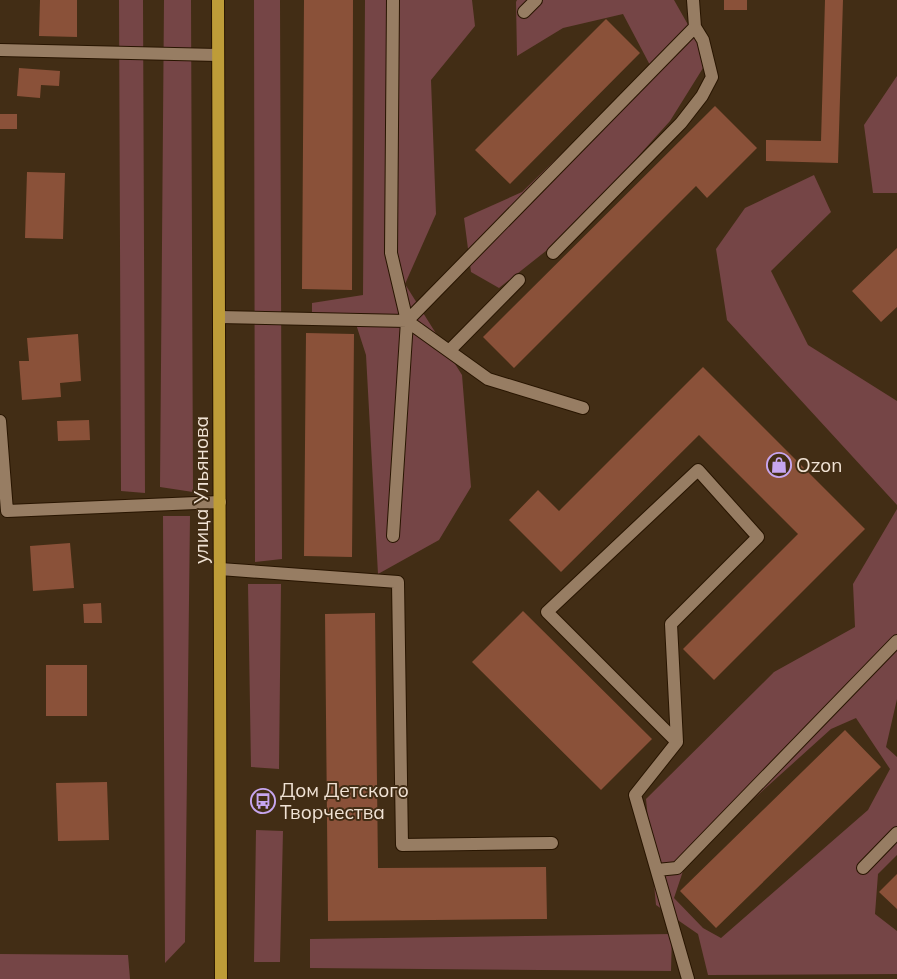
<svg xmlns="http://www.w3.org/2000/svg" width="897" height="979" font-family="Mulish,sans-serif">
<rect width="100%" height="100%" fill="#422d15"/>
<!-- green -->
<path fill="#754546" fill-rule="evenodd" d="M119,0H143L145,493L121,491Z
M164,0H191L193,492L160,487Z
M254,0H280L282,559L255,562Z
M365,0H472L475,26L431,80L436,214L405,284L462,375L471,487L439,540L378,574L366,355L354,318L312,319V303L363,295Z
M517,0H674L708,60L670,121L570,232L499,288L471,272L464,218L522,192L651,67L623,14L563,28L517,56L516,2Z
M897,76V193H873L864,125Z
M814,175L831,212L771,271L808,345L897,401V505L727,320L716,249L745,208Z
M897,509V699L886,747L897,757V855L878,874L875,914L897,931V974L708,975L698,934L656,905L646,799L774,672L855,627L853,584ZM856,718L890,769L868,810L721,938L703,928L674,898L687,859L831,729Z
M163,516H190L185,942L165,963Z
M248,584H281L279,769L251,767Z
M256,830L283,831L280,962H254Z
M672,934L671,971L310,968V939Z
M0,954L128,955L130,979H0Z"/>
<!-- building -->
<path fill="#8a5139" d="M40,0H77V37L39,36Z
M304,0H353L352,290L302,289Z
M724,0H747V10H724Z
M825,0H843L838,163L766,161V140L821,141Z
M606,19L640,53L510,184L475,150Z
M19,68L60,71L59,86L41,85L40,98L17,96Z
M715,106L757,148L707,198L696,186L514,368L483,337Z
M0,114H17V129H0Z
M27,172L65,173L63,239L25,238Z
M897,248V307L881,322L852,291Z
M306,333L354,334L352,557L304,556Z
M78,334L81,381L60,383L61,397L22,400L19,361H29L27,338Z
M703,367L865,529L714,680L683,649L798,534L699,435L561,572L509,520L538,490L559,511Z
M89,420L90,440L58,441L57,421Z
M70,543L74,588L33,591L30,546Z
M101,603L102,623H84L83,604Z
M523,611L652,739L601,790L472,662Z
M375,613L378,868L546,867L547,919L328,921L325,614Z
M46,665H87V716H46Z
M845,730L881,767L716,928L680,891Z
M107,782L109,840L58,841L56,783Z
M897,874V909L879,892Z"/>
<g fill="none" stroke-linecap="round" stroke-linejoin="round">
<defs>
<path id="minor" d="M393,0L391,253L407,321L488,379L583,408
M524,12L536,0
M0,50L218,55
M553,253L681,123L702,96L712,77L703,40L695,27
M219,317L407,321L393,536
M407,321L695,27L693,0
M449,351L519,280
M0,421L7,511L220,502
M220,569L398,582L402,845L552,843
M677,742L547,612L698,470L758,537L671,624L677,742L635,795L688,979
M863,868L897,833
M657,870L677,868L897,641"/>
<path id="major" d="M218,0L221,979"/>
</defs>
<!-- minor casing -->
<use href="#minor" stroke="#281500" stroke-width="14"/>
<!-- major casing -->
<use href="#major" stroke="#281500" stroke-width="14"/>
<!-- minor -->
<use href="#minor" stroke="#977d63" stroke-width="12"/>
<!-- major -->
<use href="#major" stroke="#be9c38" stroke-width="12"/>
</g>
<!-- icons -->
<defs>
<symbol id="shop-ring" viewBox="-11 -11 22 22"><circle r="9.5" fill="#422d15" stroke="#c7a6ef" stroke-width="1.5"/><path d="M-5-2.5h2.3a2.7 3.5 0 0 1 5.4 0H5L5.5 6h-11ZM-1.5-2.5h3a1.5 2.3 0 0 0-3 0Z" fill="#c7a6ef"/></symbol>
<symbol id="bus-ring" viewBox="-11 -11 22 22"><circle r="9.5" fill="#422d15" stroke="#c7a6ef" stroke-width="1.5"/><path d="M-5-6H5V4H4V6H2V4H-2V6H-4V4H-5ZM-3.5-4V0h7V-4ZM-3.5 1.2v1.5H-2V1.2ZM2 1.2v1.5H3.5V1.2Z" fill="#c7a6ef"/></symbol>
</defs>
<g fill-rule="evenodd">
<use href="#shop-ring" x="765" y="451" width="28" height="28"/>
<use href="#bus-ring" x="249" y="787" width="28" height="28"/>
</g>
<g text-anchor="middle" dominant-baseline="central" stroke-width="4" stroke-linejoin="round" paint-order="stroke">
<!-- poi labels -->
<g font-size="19" fill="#f1e3d5" stroke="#422d15" text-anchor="start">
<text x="796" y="465">Ozon</text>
<text x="280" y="790">Дом Детского<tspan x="280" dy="22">Творчества</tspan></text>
</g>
<!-- street labels -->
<g font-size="19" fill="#f1e3d5" stroke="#422d15">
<text transform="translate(201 490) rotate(-90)">улица Ульянова</text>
</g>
</g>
</svg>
